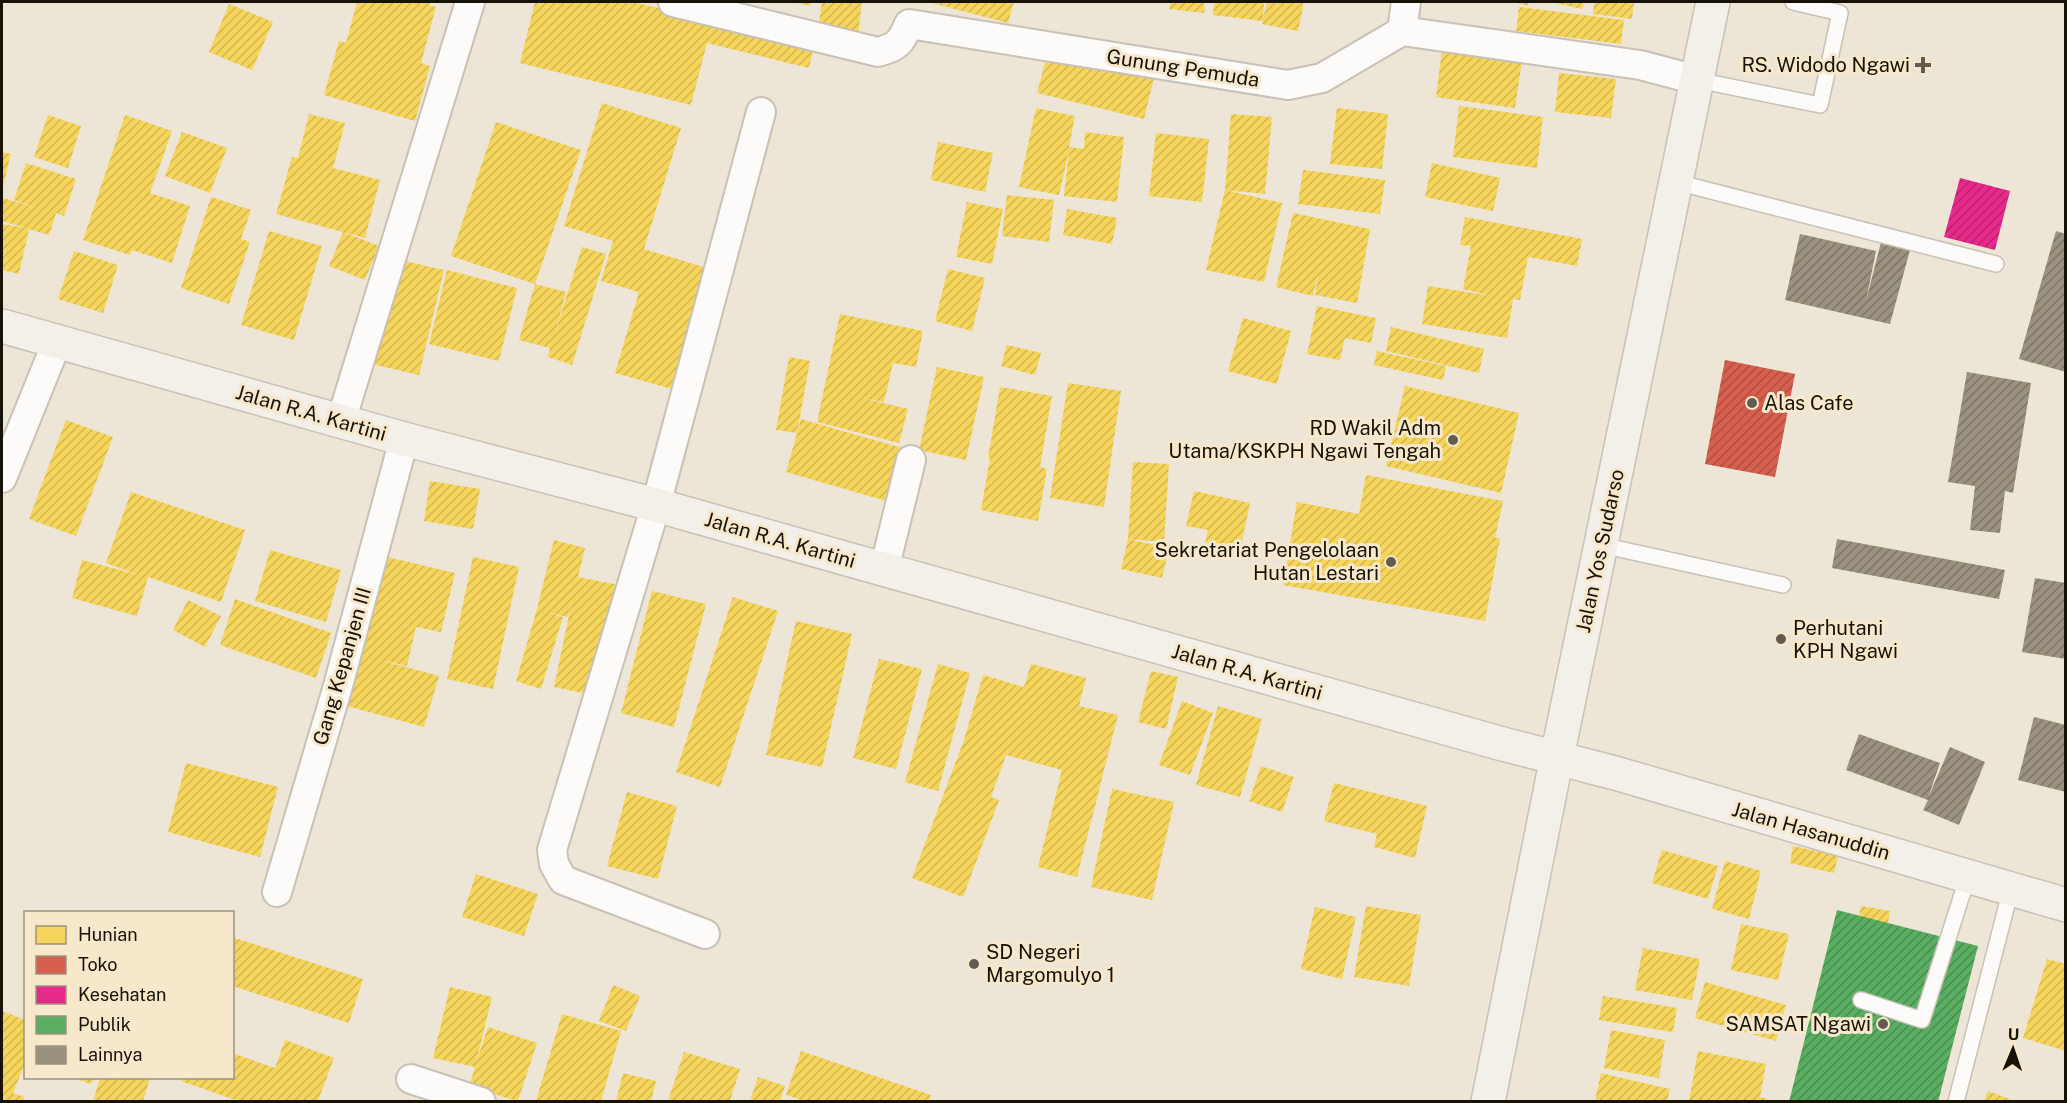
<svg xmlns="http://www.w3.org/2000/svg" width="2067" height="1103" font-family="'Public Sans',sans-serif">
<defs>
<pattern id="homes-hatch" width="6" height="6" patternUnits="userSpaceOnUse" patternTransform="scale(1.5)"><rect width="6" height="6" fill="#f6d55c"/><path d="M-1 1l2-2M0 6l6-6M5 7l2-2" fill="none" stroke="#d2b64e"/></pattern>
<pattern id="shops-hatch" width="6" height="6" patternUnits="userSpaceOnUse" patternTransform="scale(1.5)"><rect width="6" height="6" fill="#d6604d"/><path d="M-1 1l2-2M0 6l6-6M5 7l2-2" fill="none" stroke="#ad4e3e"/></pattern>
<pattern id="health-hatch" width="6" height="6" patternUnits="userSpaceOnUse" patternTransform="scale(1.5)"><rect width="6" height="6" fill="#e7298a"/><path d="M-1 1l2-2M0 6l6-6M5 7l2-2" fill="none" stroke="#ba226f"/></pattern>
<pattern id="public-hatch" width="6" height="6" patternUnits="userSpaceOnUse" patternTransform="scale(1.5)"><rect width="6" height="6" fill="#5aae61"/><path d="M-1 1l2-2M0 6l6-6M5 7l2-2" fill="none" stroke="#498c4e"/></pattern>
<pattern id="building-hatch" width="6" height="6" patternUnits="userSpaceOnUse" patternTransform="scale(1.5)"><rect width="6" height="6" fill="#9a917e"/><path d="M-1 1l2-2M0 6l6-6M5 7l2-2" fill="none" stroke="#7d7565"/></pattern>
</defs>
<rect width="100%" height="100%" fill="#ede5d6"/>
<!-- homes -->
<path fill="url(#homes-hatch)" d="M357,2H430L429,5L436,7L421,63L430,66L415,121L324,95L339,41L346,43Z
M535,2H633L814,46L809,68L707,43L691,105L520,63Z
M793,2H811L810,6Z
M822,2H862L858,34L818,30Z
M928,2H1014L1008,23Z
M1170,2H1205L1204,13L1169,9Z
M1214,2H1264L1263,21L1213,15Z
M1267,2H1304L1298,31L1262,24Z
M1513,2H1529L1528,6Z
M1551,2H1584L1582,9Z
M1594,2H1634L1632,19L1593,14Z
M229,4L273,22L252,70L209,52Z
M1519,7L1624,20L1621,44L1516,31Z
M1442,50L1522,61L1515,108L1436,97Z
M1048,51L1154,78L1144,119L1037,93Z
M1559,73L1616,79L1611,118L1555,112Z
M602,103L681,128L644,249L707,268L672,389L615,373L639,292L601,281L613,241L564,226Z
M1459,106L1543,117L1537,168L1453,157Z
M1036,108L1075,116L1069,147L1084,149L1085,132L1124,137L1117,202L1064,196L1069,151L1059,195L1019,187Z
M1337,108L1388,114L1382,169L1330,164Z
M309,114L345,123L333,168L380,180L365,238L276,214L292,157L298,158Z
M1231,114L1272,117L1265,194L1225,190Z
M48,115L81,126L68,168L34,157Z
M125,115L172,131L150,193L190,206L172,263L132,250L130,255L83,240Z
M496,122L581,150L535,284L451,256Z
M182,132L227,148L210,193L165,176Z
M1156,133L1209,139L1202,202L1149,196Z
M938,142L993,153L985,192L931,180Z
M2,152L11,154L2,190Z
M26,163L76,179L64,216L56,213L49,235L29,229L19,274L2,270V224L26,228L2,221V201L3,198L37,208L14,200Z
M1432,163L1500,178L1493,211L1425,197Z
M1303,170L1385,180L1380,214L1298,204Z
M1225,190L1282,203L1264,282L1206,270Z
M1007,195L1054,200L1049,242L1002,236Z
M211,197L251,210L241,239L250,242L229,304L181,288Z
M967,202L1003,209L992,264L956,257Z
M1067,209L1117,218L1112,244L1063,235Z
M1293,213L1370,229L1357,303L1315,295L1318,273L1313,296L1276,287Z
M1465,217L1582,239L1577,266L1528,257L1520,300L1513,299L1507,338L1422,324L1428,286L1492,296L1463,289L1471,246L1460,245Z
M269,231L322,246L294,340L241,325Z
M343,232L379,246L365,280L329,266Z
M582,247L606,254L572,365L548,357L550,348L519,340L535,284L566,292L555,333Z
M74,251L118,265L103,313L58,299Z
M396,259L444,270L419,375L372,364Z
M948,269L985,278L972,331L935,321Z
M447,270L517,288L499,361L429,344Z
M1317,306L1376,318L1371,343L1345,338L1340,360L1307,354Z
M840,314L923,331L916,367L893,363L884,402L862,398L908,409L899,443L817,422Z
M1243,318L1291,331L1277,384L1228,371Z
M1391,327L1484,349L1479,373L1386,351Z
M1007,345L1041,353L1035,375L1001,366Z
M1377,351L1446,366L1443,380L1374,365Z
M789,357L810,361L797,433L776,430Z
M937,367L984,377L966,460L919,450Z
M1068,383L1121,391L1104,507L1050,498Z
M1405,386L1519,413L1501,493L1386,466Z
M1000,387L1052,396L1040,467L1047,469L1038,521L981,510L990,458H988Z
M801,419L906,449L890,502L786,472Z
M66,420L113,437L76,536L29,519Z
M1133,462L1169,464L1164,542L1128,539Z
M1366,475L1503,501L1495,538H1500L1485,621L1283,585L1297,502L1359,514Z
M430,481L480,489L473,529L424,521Z
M1194,491L1250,503L1239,555L1204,548L1208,530L1186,526Z
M131,492L245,530L221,602L148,577L137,616L72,598L82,560L139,575L106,563Z
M1128,539L1169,548L1162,578L1121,569Z
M554,540L585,548L578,577L619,585L596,696L554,687L574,591L568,617L546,612L563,617L541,689L516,681L537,609Z
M270,550L341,570L326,622L255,601Z
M383,556L455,573L441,632L416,627L407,666L376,659L439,676L424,727L347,706L362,655Z
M473,557L519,567L493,689L447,679Z
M652,591L706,604L674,727L621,713Z
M733,597L778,611L720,787L676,772Z
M235,599L331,633L316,678L220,645Z
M188,600L221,616L205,647L173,630Z
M796,621L852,634L822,767L766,755Z
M879,659L922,669L896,769L853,758Z
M938,664L970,673L938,791L905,782Z
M1031,664L1086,678L1079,706L1118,715L1077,877L1038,867L1062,770L1006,755L991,797L999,800L963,897L912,878L964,740L983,675L1024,687Z
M1151,671L1178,677L1166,729L1138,722Z
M1182,701L1213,713L1190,775L1159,765Z
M1218,706L1262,719L1240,797L1196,785Z
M186,763L278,787L260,857L168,832Z
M1261,766L1294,777L1282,812L1249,801Z
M1334,783L1427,806L1415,858L1374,847L1377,834L1324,821Z
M1112,789L1174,802L1152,900L1091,887Z
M627,792L677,806L658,879L607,866Z
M1793,846L1838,856L1834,873L1790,863Z
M1662,850L1718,866L1708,899L1652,883Z
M1725,861L1761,871L1749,919L1712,909Z
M476,874L538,894L524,936L462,917Z
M1366,906L1421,915L1409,986L1354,977Z
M1861,906L1890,911L1885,939L1856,934Z
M1315,907L1356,917L1342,979L1301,969Z
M1741,924L1789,934L1778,980L1731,970Z
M232,937L363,979L349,1023L232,986Z
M1643,948L1700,959L1692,1000L1635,990Z
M2047,959L2066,964V1051L2023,1038Z
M1705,982L1786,1005L1776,1041L1695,1018Z
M613,985L640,996L626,1031L599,1021Z
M450,987L492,997L476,1063L488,1027L537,1043L518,1101L469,1087L475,1067L433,1058Z
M1603,996L1677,1008L1673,1032L1599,1020Z
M2,1011L26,1020V1061L13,1093L25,1097L23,1101H2Z
M562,1014L621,1031L601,1101H536Z
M1611,1030L1665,1040L1659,1078L1604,1068Z
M285,1040L334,1058L318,1101H238L181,1081L182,1078H232V1053L275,1068Z
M801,1051L931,1095L929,1101H804L786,1095Z
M1698,1051L1766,1064L1760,1097L1768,1099V1101H1689Z
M684,1052L740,1069L730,1101H668Z
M623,1073L656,1081L651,1101H616Z
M1601,1073L1670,1089L1667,1101H1595Z
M758,1077L785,1086L780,1101H750Z
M74,1078H94L91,1084Z
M100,1078H150L143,1101H93Z
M1988,1091L2015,1101H1984Z"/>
<!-- shops -->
<path fill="url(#shops-hatch)" d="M1725,360L1795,374L1775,477L1705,464Z"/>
<!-- health -->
<path fill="url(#health-hatch)" d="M1960,178L2010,191L1995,250L1944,237Z"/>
<!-- public -->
<path fill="url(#public-hatch)" d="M1837,910L1978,946L1938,1102H1789Z"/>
<!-- building -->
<path fill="url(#building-hatch)" d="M2056,231L2066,234V372L2019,359Z
M1800,234L1876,251L1866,301L1881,242L1910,250L1890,324L1785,300Z
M1967,372L2031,383L2013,493L2005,491L2000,533L1970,530L1975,486L1948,482Z
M1837,539L2005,570L1999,599L1832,568Z
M2035,578L2066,583V659L2022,652Z
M2034,717L2066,725V792L2018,780Z
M1859,734L1940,763L1928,798L1950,747L1985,762L1959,825L1923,810L1928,800L1846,770Z"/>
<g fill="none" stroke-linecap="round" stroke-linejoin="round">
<defs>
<path id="lane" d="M1697,80L1820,105L1840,13L1793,2
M1676,182L1996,264
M1601,545L1783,585
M1861,1000L1922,1020L1968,876
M1956,1102L2011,889"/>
<path id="street" d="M673,2L878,52C898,47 901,42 909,24L1288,85L1322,78L1402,31L1640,65L1697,80
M1402,31L1406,2
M341,421L470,2
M2,478L57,342
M884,570L911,460
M277,892L338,686L404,439
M705,934L563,880L554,864L552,850L656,505L761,112
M411,1079L481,1102"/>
<path id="secondary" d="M2,326L404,439L656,505L1499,743L1615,773L2066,905
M1488,1102L1557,757L1713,2"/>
</defs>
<!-- lane casing -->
<use href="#lane" stroke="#c8c1b5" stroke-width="18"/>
<!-- street casing -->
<use href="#street" stroke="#c8c1b5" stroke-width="32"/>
<!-- secondary casing -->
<use href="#secondary" stroke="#c8c1b5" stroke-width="36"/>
<!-- lane -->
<use href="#lane" stroke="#fcfbf9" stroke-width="15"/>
<!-- street -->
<use href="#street" stroke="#fcfbf9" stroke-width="28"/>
<!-- secondary -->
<use href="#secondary" stroke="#f3efe9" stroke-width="33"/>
</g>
<!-- markers -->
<g fill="#625c50" stroke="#f7e8cc" stroke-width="2">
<path d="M1920 56h6v6h6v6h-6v6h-6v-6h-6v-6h6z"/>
<circle cx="1752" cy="403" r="6"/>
<circle cx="1453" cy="440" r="6"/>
<circle cx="1391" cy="562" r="6"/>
<circle cx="1781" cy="639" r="6"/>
<circle cx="974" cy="964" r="6"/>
<circle cx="1883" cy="1024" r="6"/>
</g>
<g text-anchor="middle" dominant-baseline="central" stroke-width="6" stroke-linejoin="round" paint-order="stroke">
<!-- poi labels -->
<g font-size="20" fill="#171208" stroke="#f7e8cc" text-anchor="end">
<text x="1910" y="65">RS. Widodo Ngawi</text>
<text x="1764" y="403" text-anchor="start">Alas Cafe</text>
<text x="1441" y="428">RD Wakil Adm<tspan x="1441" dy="23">Utama/KSKPH Ngawi Tengah</tspan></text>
<text x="1379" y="550">Sekretariat Pengelolaan<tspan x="1379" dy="23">Hutan Lestari</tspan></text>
<text x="1793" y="628" text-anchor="start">Perhutani<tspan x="1793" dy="23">KPH Ngawi</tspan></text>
<text x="986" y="952" text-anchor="start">SD Negeri<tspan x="986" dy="23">Margomulyo 1</tspan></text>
<text x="1871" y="1024">SAMSAT Ngawi</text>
</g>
<!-- street labels -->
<g font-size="20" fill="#171208" stroke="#f7e8cc">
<text transform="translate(1183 68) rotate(9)">Gunung Pemuda</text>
<text transform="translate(311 413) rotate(16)">Jalan R.A. Kartini</text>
<text transform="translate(780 540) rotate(16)">Jalan R.A. Kartini</text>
<text transform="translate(1600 551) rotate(-78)">Jalan Yos Sudarso</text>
<text transform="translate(342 666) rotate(-74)">Gang Kepanjen III</text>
<text transform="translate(1247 672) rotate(16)">Jalan R.A. Kartini</text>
<text transform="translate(1811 831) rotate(16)">Jalan Hasanuddin</text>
</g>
</g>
<!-- border -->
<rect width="2067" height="1103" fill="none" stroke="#171208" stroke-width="6"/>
<!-- legend -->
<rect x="24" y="911" width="210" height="168" fill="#f7e8cc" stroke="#9d927e" stroke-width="1.5"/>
<rect x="36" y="926" width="30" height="18" fill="#f6d55c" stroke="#9d927e" stroke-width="1.5"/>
<text x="78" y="941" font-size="18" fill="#171208">Hunian</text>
<rect x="36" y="956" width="30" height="18" fill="#d6604d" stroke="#9d927e" stroke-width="1.5"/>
<text x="78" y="971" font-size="18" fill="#171208">Toko</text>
<rect x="36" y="986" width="30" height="18" fill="#e7298a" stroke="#9d927e" stroke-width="1.5"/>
<text x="78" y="1001" font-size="18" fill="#171208">Kesehatan</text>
<rect x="36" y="1016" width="30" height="18" fill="#5aae61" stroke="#9d927e" stroke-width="1.5"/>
<text x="78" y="1031" font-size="18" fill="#171208">Publik</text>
<rect x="36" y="1046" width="30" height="18" fill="#9a917e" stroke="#9d927e" stroke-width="1.5"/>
<text x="78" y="1061" font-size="18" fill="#171208">Lainnya</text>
<!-- north arrow -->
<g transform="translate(2013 1049) rotate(2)" stroke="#f7e8cc" stroke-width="4.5" paint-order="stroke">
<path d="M0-4.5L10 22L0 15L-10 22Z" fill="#171208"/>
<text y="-9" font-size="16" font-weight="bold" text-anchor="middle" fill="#171208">U</text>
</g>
</svg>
